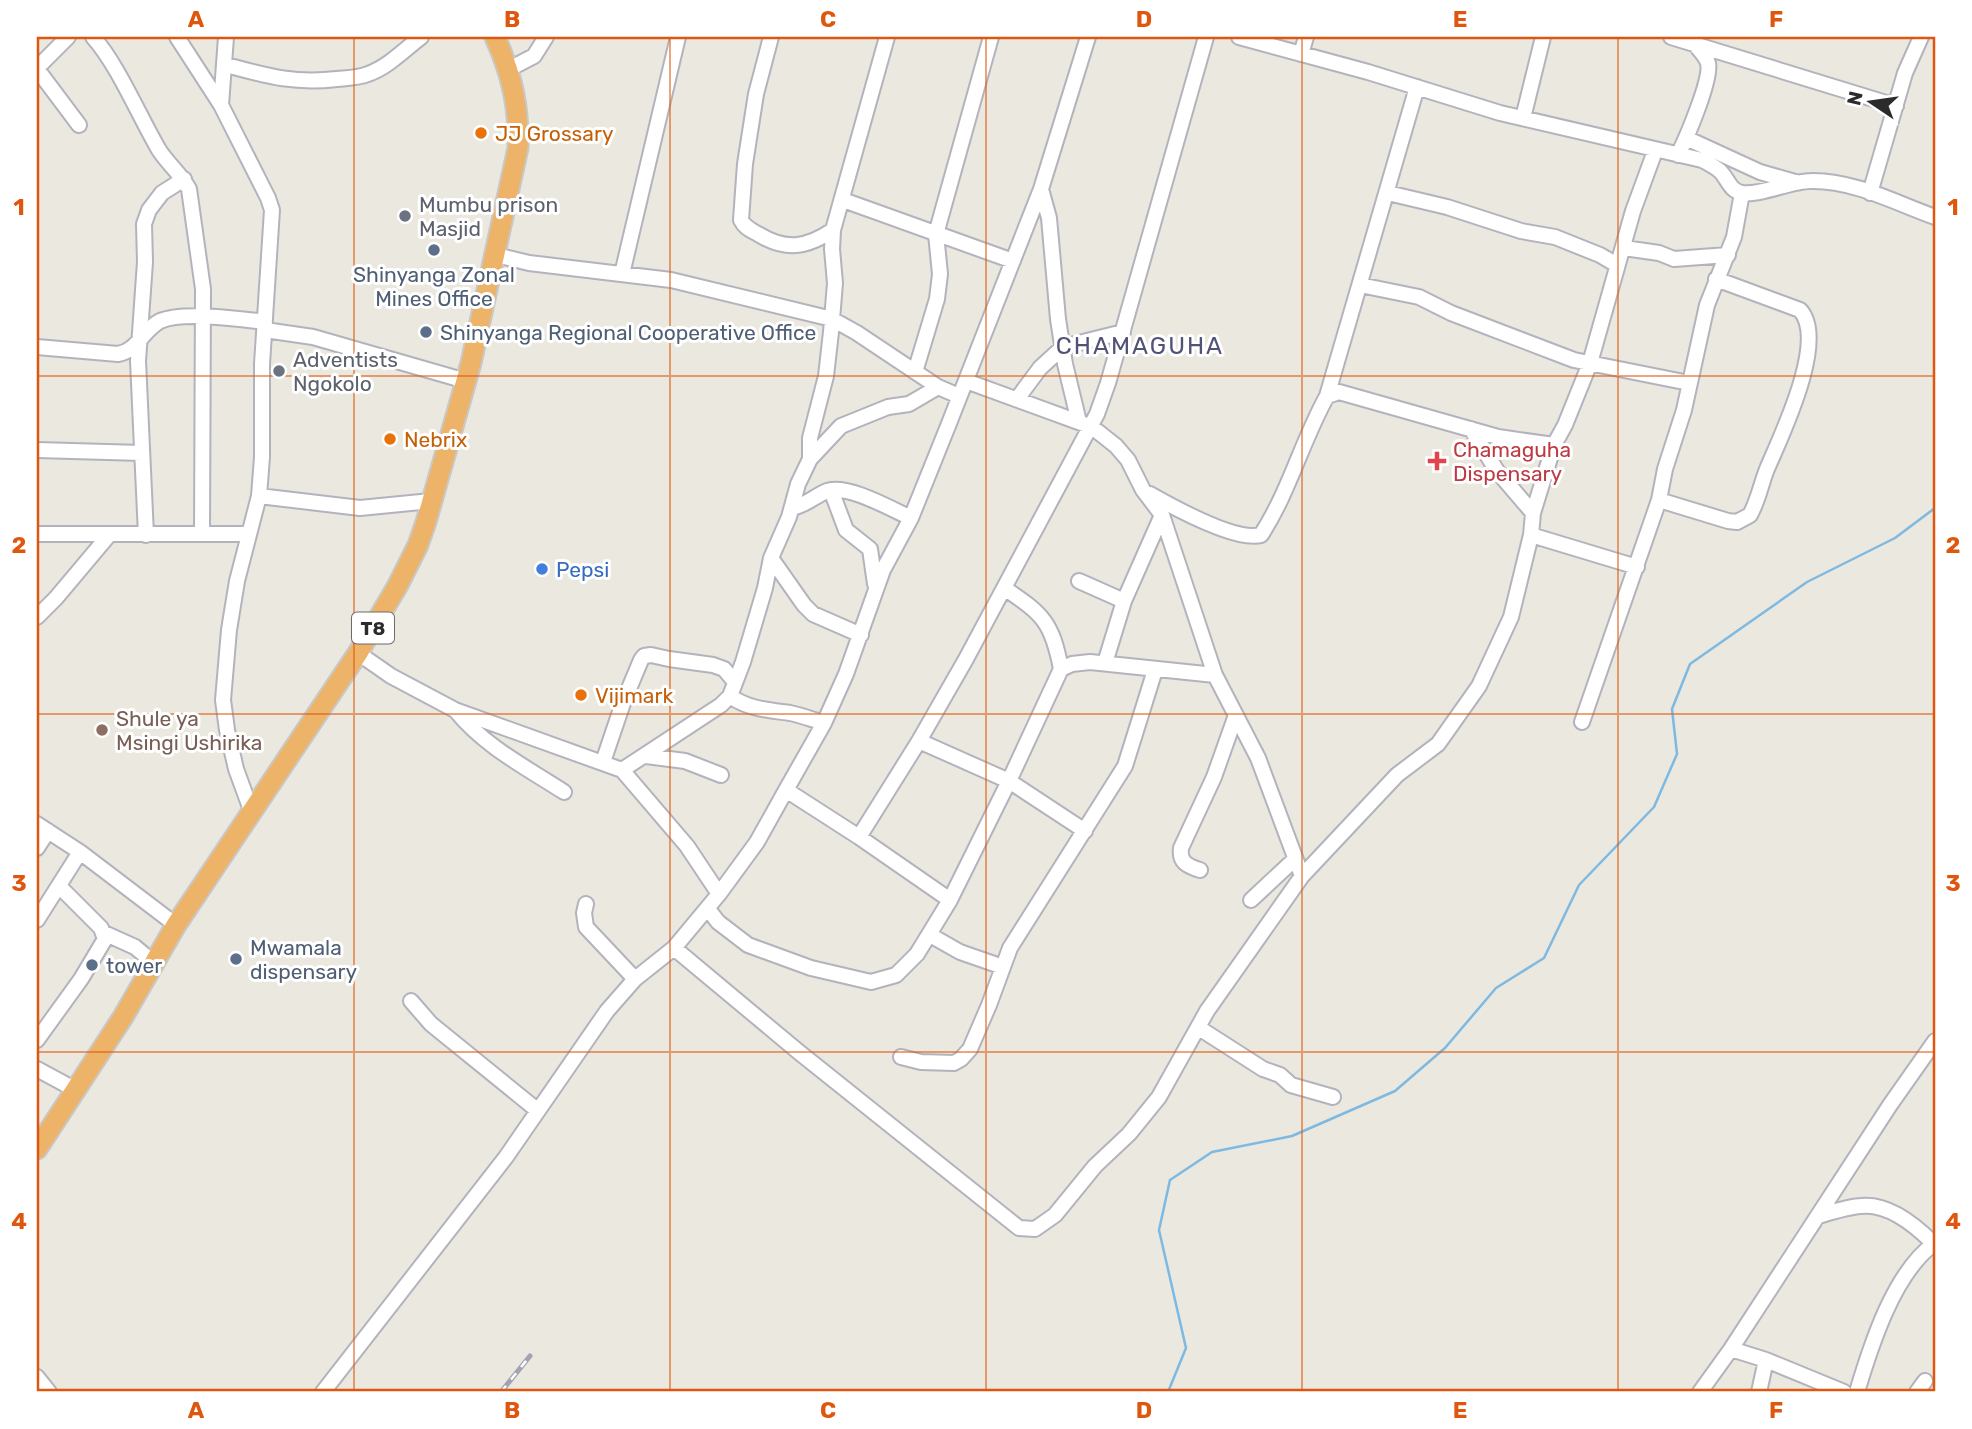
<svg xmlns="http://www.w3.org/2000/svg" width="1972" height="1429" font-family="Rubik,sans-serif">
<rect width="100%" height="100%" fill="#ebe8df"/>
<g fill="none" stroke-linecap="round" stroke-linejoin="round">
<!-- stream -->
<path stroke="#7eb9e2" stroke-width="2.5" d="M1168,1392L1186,1348L1159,1230L1170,1180L1212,1152L1292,1136L1395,1091L1445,1048L1496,988L1544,958L1579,885L1654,807L1677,754L1672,709L1690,664L1807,582L1895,538L1935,508"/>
<defs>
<path id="minor" d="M93,37C118,65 139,116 159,150C168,164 181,174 189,189L203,289L202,534
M177,37L221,105L268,198L272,210L262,364V457L259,496L237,581L229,630L223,700L227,730L236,769L251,810
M771,37L756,94L745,164L741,220C745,228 751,230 758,234C786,251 806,248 833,230
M1239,37L1368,72L1500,113L1702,160C1708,163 1714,166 1720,171C1728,179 1730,191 1742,193C1760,196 1790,181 1811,181C1853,180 1896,203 1935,217
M1671,37L1896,106
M1301,54L1306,37
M226,65C267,76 293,84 337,79C347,78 358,78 368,74C388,67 404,50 421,37
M37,68L68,37
M37,69L79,125
M509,69L534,56L546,37
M221,105L226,37
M1523,118L1543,37
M1686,138L1760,172L1795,182
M1678,155C1686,139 1712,79 1708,63C1706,56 1699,50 1695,44
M1041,189L1049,218L1058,319L1065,364L1079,422
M1388,193L1447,207L1521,231L1555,237L1600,255L1617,265
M1870,193L1905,73L1921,37
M843,200L1013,261
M1624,248L1659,253L1674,259L1728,255
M496,255L529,263L671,280L832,319L857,333L938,387L959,396
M622,274L678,37
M1360,285L1419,297L1451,313L1574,360L1689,383
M265,330L313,337L466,381
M37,347L118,354C137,351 143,330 160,321C183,311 240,319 265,322
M915,372L937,299L940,274L936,234L991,37
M966,381L1092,427L1116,446L1128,460L1143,490L1162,515L1215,675L1258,758L1302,876
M1327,396L1417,87
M1017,399L1040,368L1063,347L1123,332
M1471,429L1497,471L1533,513
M37,450L142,453
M810,459L841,426L888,407L909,404L938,387
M831,490L846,530L870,549L875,584
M1150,494C1173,507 1236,542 1261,535C1289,492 1302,441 1327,396L1339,392L1498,437L1554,445
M259,496L360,508L431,501
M1659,500L1728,521L1737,522L1750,515C1758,501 1761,484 1767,469C1781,436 1828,340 1800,310L1716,279
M792,508C806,505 815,496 827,491C848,484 891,509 911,518
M37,534H249
M146,535L138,361L145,262L144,224L149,210L162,193L184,179
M1531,535L1637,567
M771,558L804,605L813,614L861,635
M1079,581L1124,601
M1004,588C1043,614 1052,622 1061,669
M37,617L56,598L109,535
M358,653L391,676L455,710L622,770L687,846L719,894
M1105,663L1124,601L1162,515
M730,696C748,709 768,710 790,713C801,715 813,720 824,723
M456,711C484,746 527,768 564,792
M1582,722L1659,500L1665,469L1684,410L1707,305L1734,237L1742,193
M919,741L1009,781L1085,831
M646,756L685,761L721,775
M603,762L623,703L641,660L644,656L651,655L669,659L713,665L724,669L735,682
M622,770L721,705L730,696L743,662L765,588L771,558L789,517L798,484L810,459V438L826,376L831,332L835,283L832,249L833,230L887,37
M786,790L859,837L919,741L966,659L1097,414L1108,383L1206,37
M37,824L80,852L176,925
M859,837L950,900
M37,848L48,831
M1200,870C1187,866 1179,862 1181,848L1214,777L1236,715
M1251,900L1295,859
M586,904L584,913L586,927L635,979
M708,909L718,922L748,945L811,968L871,982L896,975L917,954L950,900L1009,781L1061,669L1072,664L1090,662L1215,675
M37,920L80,852
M104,933L135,947L154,963
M930,935L960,952L1003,967
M674,948L800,1053L1019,1228L1035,1229L1055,1215L1095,1166L1129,1134L1159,1097L1207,1011L1302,876L1397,775L1438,744L1479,686L1511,617L1531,535L1533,513L1554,445L1565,425L1590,363L1633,211L1655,151
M411,1001L431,1024L537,1110
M1199,1028L1263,1069L1280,1075L1291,1085L1333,1097
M37,1040L81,979L105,939L101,928L59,886
M901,1057L921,1062L954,1063L961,1059L970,1049L989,1005L1010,948L1125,766L1155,670
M37,1069L74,1089
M1818,1216C1832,1212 1847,1207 1861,1206C1888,1203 1916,1226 1933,1243
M1731,1349L1766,1360L1844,1392
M37,1377L49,1392
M323,1392L506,1157L607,1011L635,979L674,948L719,894L757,842L786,790L824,723L846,674L883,570L911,518L948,426L1041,189L1088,37
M1700,1392L1731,1349L1890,1105L1935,1041
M1759,1392L1766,1360
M1857,1392C1871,1345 1894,1272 1935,1243
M1917,1392L1925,1381"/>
<path id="highway" d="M37,1149L123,1017L176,925L358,653L398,585L418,545L426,522L471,363L518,148C519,106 512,75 495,37"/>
</defs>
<!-- minor casing -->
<use href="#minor" stroke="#b3b3bd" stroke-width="18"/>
<!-- highway casing -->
<use href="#highway" stroke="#c8c8c8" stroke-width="23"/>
<!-- minor -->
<use href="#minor" stroke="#fff" stroke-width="14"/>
<!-- highway -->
<use href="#highway" stroke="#edb469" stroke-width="19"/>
<defs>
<path id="rail" d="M501,1392L530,1356"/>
</defs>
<!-- rail casing -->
<use href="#rail" stroke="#a2a3b3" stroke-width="5"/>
<!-- rail -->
<use href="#rail" stroke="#fff" stroke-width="2.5" stroke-dasharray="8" stroke-linecap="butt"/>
</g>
<!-- grid -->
<path fill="none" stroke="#df570e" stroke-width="2" stroke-opacity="0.55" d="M354,37V1392M670,37V1392M986,37V1392M1302,37V1392M1618,37V1392M37,376H1935M37,714H1935M37,1052H1935"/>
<!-- markers -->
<g fill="#e8710a" stroke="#fff" stroke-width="2.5">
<circle cx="481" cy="133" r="7"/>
<circle cx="390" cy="439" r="7"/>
<circle cx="581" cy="695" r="7"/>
</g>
<g fill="#6b7280" stroke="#fff" stroke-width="2.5">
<circle cx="405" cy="216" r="7"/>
<circle cx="279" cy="371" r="7"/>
</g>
<g fill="#5c6f8a" stroke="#fff" stroke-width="2.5">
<circle cx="434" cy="250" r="7"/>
<circle cx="426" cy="332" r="7"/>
<circle cx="236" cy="959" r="7"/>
<circle cx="92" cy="965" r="7"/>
</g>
<path fill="#e0444e" stroke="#fff" stroke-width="2.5" d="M1433.5 450.5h7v7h7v7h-7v7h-7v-7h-7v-7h7z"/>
<circle fill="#3f7fe0" stroke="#fff" stroke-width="2.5" cx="542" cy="569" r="7"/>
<circle fill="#8d6e63" stroke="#fff" stroke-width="2.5" cx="102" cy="730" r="7"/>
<g text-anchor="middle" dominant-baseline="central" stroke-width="6" stroke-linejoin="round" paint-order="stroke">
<!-- shield labels -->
<rect fill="#fff" stroke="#6b6b6b" stroke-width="2" x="352" y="612.5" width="42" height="31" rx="5"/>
<g font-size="19" font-weight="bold" fill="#2b2b2b">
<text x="373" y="628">T8</text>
</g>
<!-- food labels -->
<g font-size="21" fill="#c56008" stroke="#fff" text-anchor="start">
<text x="495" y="133">JJ Grossary</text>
<text x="404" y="439">Nebrix</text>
<text x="595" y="695">Vijimark</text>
</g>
<!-- worship labels -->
<g font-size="21" fill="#5b616d" stroke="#fff" text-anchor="start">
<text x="419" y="204">Mumbu prison<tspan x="419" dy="24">Masjid</tspan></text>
<text x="293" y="359">Adventists<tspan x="293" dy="24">Ngokolo</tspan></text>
</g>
<!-- service labels -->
<g font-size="21" fill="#4e5e75" stroke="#fff" text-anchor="start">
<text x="434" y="274" text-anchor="middle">Shinyanga Zonal<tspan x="434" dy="24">Mines Office</tspan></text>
<text x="440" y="332">Shinyanga Regional Cooperative Office</text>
<text x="250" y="947">Mwamala<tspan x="250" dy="24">dispensary</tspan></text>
<text x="106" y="965">tower</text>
</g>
<!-- health labels -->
<g font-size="21" fill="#be3a42" stroke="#fff" text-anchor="start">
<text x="1453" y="449">Chamaguha<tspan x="1453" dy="24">Dispensary</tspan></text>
</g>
<!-- shop labels -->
<g font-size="21" fill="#366cbe" stroke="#fff" text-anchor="start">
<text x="556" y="569">Pepsi</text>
</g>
<!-- education labels -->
<g font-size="21" fill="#785e54" stroke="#fff" text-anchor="start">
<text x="116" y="718">Shule ya<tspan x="116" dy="24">Msingi Ushirika</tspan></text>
</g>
<!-- quarter labels -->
<g font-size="24" letter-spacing="2" fill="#505277" stroke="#fff">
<text x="1140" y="346">CHAMAGUHA</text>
</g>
</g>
<!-- border -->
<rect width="1972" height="1429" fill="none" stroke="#ffffff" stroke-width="77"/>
<!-- north arrow -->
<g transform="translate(1871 102) rotate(283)" stroke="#ffffff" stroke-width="5" paint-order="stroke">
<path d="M0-5L12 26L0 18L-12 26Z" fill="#2b2b2b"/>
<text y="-10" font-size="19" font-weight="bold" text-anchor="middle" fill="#2b2b2b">N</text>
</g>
<rect x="38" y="38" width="1896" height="1352" fill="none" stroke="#df570e" stroke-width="2.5"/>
<g font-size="23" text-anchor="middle" font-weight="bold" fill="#df570e">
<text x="196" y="27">A</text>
<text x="512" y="27">B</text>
<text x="828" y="27">C</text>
<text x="1144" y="27">D</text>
<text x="1460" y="27">E</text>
<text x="1776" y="27">F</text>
<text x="19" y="215">1</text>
<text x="1953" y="215">1</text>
<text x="19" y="553">2</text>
<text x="1953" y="553">2</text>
<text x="19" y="891">3</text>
<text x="1953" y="891">3</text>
<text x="19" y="1229">4</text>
<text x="1953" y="1229">4</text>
<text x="196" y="1418">A</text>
<text x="512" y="1418">B</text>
<text x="828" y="1418">C</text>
<text x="1144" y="1418">D</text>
<text x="1460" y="1418">E</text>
<text x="1776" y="1418">F</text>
</g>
</svg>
